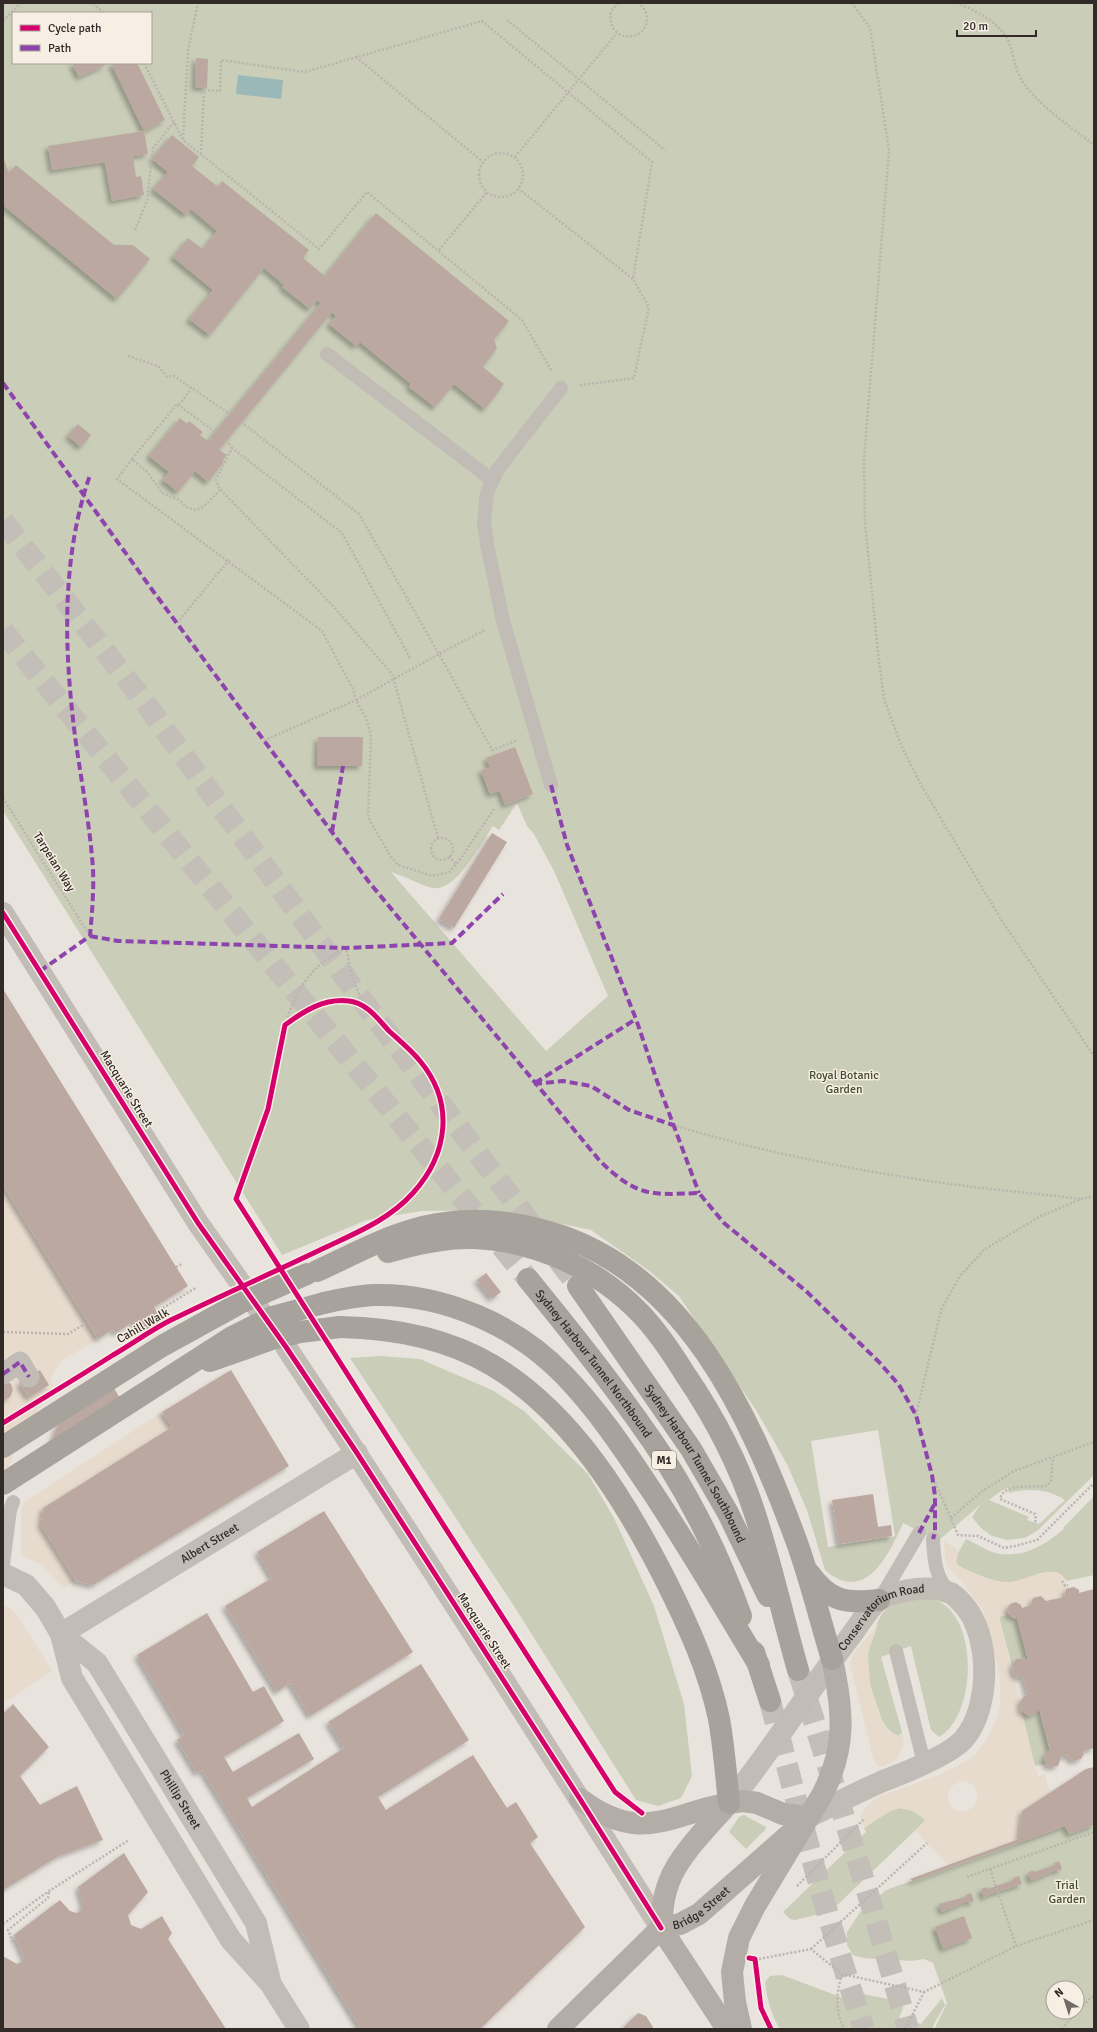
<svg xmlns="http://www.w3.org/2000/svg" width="1097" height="2032" font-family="Signika,sans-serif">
<defs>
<filter id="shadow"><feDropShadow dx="-3.5" dy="3.5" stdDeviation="2" flood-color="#0004"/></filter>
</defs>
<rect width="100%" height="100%" fill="#e9e3dd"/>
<!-- green -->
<path fill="#cacdb8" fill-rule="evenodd" d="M3,3H1094V1475L1037,1531L1025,1538L1007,1540L992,1536L981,1528L972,1517L980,1505L938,1541L903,1523C889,1555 865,1605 825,1570L807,1510L787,1464L756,1410L679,1296L648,1270L591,1230L493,1210L422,1211L367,1220L282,1255L3,811ZM13,13H151V63H13ZM517,803L527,826L534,834L554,871L608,996L546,1051L391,872C405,876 418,884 432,888C456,893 481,843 493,826L499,830ZM878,1430L895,1536L828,1547L811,1441ZM1008,1488L1009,1493C1028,1488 1048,1489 1065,1500L1039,1524L1027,1520L1029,1517L989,1500L1001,1491Z
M380,1356L420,1359L492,1390L524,1411L588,1474L614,1518L654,1606L684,1704L692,1776L681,1798L658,1806L636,1800L514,1606L350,1358Z
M1094,1496V1575L1067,1581C1052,1560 1030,1581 1010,1582C998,1583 986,1578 974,1573C968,1570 960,1568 956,1563L958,1553L966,1539C977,1544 990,1553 1001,1554C1026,1557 1046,1544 1064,1529L1063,1528Z
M906,1599C914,1599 928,1597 936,1600C979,1617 977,1715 939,1737L931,1730L911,1646L881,1657L902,1732L899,1736C876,1730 866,1674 868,1654C869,1644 878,1618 884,1611C890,1605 898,1602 906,1599Z
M1009,1614L1014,1619L1017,1618L1028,1660L1023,1658L1016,1659L1012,1666L999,1617Z
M1039,1708L1050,1751L1047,1752L1044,1758L1046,1764L1035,1766L1021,1711Z
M901,1808L913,1811L926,1820L831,1911L795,1920L790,1919L783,1912L866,1832L864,1828C876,1819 886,1811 901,1808Z
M744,1815L766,1827L765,1830L746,1849L729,1832L739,1817Z
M1094,1825V2029H780C771,2015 767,1998 765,1982L770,1976L782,1975L846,1999L848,1992H854L897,2001L902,2003L903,2008L899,2018L921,2024L942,1998L945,2005L934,2024L933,2028H935L947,2003L933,1963L924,1959L911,1961L863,1958L853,1955L847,1945V1932L861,1911L886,1890L1065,1826L1069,1834ZM1053,1988H1077V2012H1053Z"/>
<!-- plaza -->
<path fill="#e7dbcd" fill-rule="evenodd" d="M3,1185L98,1339L61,1361L50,1379L53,1385L17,1446L3,1479V1401L10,1397L13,1390L11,1384L3,1379ZM40,1370L49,1385L29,1398L19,1383Z
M162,1412L172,1427L43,1508L41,1525L76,1581L64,1588L41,1565L21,1555V1510L23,1503Z
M944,1541L957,1549L958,1553L956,1562L958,1566L984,1578L1003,1582H1012L1047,1572H1056L1062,1575L1069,1589L1066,1590L1064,1597L1046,1601L1041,1596L1033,1598L1031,1605L1022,1608L1021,1605L1016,1602L1010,1604L1007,1609L1009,1614L999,1617L1035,1766L1038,1776L1045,1774L1050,1794L1019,1839L948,1865L915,1831L925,1820L922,1816L913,1811L901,1808L892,1810L864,1828L860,1815L870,1803L880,1796L939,1775L973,1757L986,1741L997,1718L1000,1706V1677L984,1612L963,1583L949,1569L945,1560ZM960,1781H965L974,1786L978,1795L975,1804L972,1808L963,1812L953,1809L947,1800L949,1790L952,1786Z
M3,1605L10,1608L18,1616L52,1671L3,1704Z
M878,1624L868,1653L870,1684L883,1723L888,1731L894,1735L899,1736L902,1732L904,1744L899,1756L894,1761L886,1765L878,1767L873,1758L850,1665L853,1654Z"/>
<!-- water -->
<path fill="#9bb8b8" d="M238,75L283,80L281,99L236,94Z"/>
<!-- building -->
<path fill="#bba8a0" filter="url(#shadow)" d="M196,58L208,59L207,88L195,87Z
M72,63H105L106,65L79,77Z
M111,63H137L165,120L144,131Z
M144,131L148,154L133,156L136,177L141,176L144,195L112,201L105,162L52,170L48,146Z
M172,135L199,157L192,166L218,187L222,181L309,250L303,258L325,276L376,213L509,321L494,339L497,348L483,367L504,384L485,409L454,384L435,407L409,387L411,384L360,342L356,346L329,324L336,316L332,312L219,450L227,455L222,461L224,462L208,482L195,471L178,492L163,480L169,472L149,456L180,418L187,424L189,421L203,432L200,435L208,441L321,303L317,300L310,309L282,287L284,285L264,268L210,335L189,319L213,290L173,257L188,238L203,249L217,231L191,209L186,215L153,189L168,172L152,159Z
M3,157L9,173L16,165L114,245H133L150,259L117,299L3,205V180L6,176L3,177Z
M78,424L91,435L81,447L68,436Z
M318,737H363L362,766H317Z
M515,747L533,794L505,805L500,791L490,794L481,770L490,767L486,758Z
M492,833L507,842L454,928L439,919Z
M3,989L188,1286L154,1307L162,1320L142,1333L134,1321L116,1333L113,1329L98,1339L3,1185Z
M486,1273L501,1292L492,1299L477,1280Z
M40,1370L49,1385L29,1398L19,1383Z
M231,1370L289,1466L93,1585L76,1581L41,1525L43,1508L172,1427L162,1412Z
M106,1374L126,1409L52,1442L56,1429L66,1411Z
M3,1379L11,1384L13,1390L10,1397L3,1401Z
M873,1494L878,1527L891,1525L892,1536L839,1544L832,1500Z
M324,1511L413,1652L310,1716L290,1683L277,1692L225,1606L272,1578L257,1552Z
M1074,1587L1079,1590V1593L1094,1589V1748L1083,1751L1084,1754L1081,1759L1073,1761L1069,1758L1068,1755L1060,1757V1760L1058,1766L1050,1767L1046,1764L1044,1758L1047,1752L1050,1751L1039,1708L1036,1713L1029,1716L1021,1711L1020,1702L1024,1696L1028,1695L1023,1677L1019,1678L1014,1674L1012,1666L1016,1659L1023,1658L1028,1660L1017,1618L1010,1616L1007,1609L1010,1604L1016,1602L1021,1605L1022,1608L1031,1605L1033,1598L1041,1596L1046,1601L1064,1597L1066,1589Z
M207,1613L253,1692L264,1686L284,1721L224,1757L233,1772L299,1733L314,1759L247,1798L252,1807L344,1748L328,1722L421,1664L469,1740L378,1797L386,1810L473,1755L507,1808L516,1802L538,1837L530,1843L585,1927L480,2029H361L202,1770L197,1773L177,1740L184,1735L137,1655Z
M13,1704L49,1747L20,1776L40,1805L77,1786L103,1840L59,1856L3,1890V1714Z
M1094,1767V1825L1069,1834L1065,1826L913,1881L910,1879L1019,1839L1022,1811L1086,1769Z
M124,1853L148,1892L128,1915L131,1925L141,1929L162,1916L172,1933L168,1939L226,2029H3V1956L17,1964L23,1961L24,1957L14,1935L60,1900L70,1911L77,1913L81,1911L83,1904L78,1887Z
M1059,1861L1062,1869L1057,1871L1056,1870L1031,1881L1028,1873L1033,1870L1034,1872L1055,1865L1054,1863Z
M1019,1876L1022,1884L990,1894L984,1898L981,1889L987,1887L988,1889L1014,1880L1013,1878Z
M971,1893L974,1901L969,1903L968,1901L942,1912L939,1904L966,1897V1895Z
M964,1916L972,1938L943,1949L935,1927Z
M638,2013L646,2016L654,2029H622Z"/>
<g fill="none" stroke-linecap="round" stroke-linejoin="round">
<!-- minor-tunnel -->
<path stroke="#c4beb8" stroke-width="22" stroke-dasharray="22 11" stroke-linecap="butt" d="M234,1274L277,1335"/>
<!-- motorway-tunnel -->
<path stroke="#c4beb8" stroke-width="22" stroke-dasharray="22 11" stroke-linecap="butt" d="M3,521L140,696L353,988L578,1286
M3,631L528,1279
M798,1670L872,1907L908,2029
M770,1701C799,1811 827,1921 864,2029"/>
<!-- path -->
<path stroke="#bbb4af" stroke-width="2.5" stroke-dasharray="2 2" stroke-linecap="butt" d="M89,3L95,5L104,13
M618,3L611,11C605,44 649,44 647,16C646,11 642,5 638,3
M852,3L870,28L889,150L864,459L865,522L878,653L884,699L901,745L921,785L1002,921L1094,1056
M957,3C975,10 999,22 1008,40C1015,57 1013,68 1025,85C1043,109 1071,127 1094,145
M507,20L665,150
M3,21L21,3
M356,57L483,162
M144,63L183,140L319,249L367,192L522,320L551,370
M183,139L188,50L198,3
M479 175a22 22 0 1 1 44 0a22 22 0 1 1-44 0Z
M201,154L204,90L220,91L221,60L305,72L482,21L652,162L633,279L519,189
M515,157L617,33
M135,230L147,201L153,148L174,122
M439,250L487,192
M128,356L158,366L167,377L174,376L230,414
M580,385L634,378L649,307L633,279
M179,405L192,388
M241,422L359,514L439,654L485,630
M226,440L232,448
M132,459L177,404L215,432
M220,490L203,507L195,510L188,508L179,500L162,493L147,472L132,459L117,479L322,631L353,689L356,700L263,741
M177,623L229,560
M410,658L342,533L232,448L216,480L219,488L333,606L392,674L438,838
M3,798L90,936
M494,809L459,861L449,872L432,876L398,865L391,857L368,817L371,736L366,718L356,700L439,654L492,750L518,740
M431 849a11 11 0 1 1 22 0a11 11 0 1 1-22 0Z
M449,856L456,864
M285,1025C297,988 311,965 346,948L351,973L363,1005
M673,1125C759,1151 848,1169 936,1182C984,1189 1033,1193 1081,1199
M176,1267L182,1264
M165,1317L160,1310L197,1287
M3,1332L68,1334L88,1322
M916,1415L941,1310L960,1276L985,1249L1041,1216L1081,1199L1094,1196
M932,1475L958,1535L978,1536L1004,1548L1015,1546L1037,1540L1094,1483
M951,1518L981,1492L1014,1471L1094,1442
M1035,1522L1036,1519L1035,1514L1000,1499C1005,1481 1035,1489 1048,1485L1051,1481L1053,1458
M1062,1581L1065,1586L1068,1585
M990,1869L1016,1946
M967,1877L1094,1832
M797,1886L864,1819
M3,1924L49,1891L129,1840
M13,1942L8,1930L48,1898L49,1892
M811,1949L927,1843
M759,1959L811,1949L842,1974L924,1992L1016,1946L1094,1920
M842,1974C836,1994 835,2010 844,2029
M1077,2011L1094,1995
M905,2029L924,1992
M1062,2029L1076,2012"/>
<!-- service -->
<path stroke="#c2bcb6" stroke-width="14" d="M327,354L492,480
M551,785L503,621L487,544L484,522L487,493L498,469L561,388
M933,1539C934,1558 935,1580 951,1593
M3,1564L10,1510L13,1502
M880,1599L919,1533
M896,1651L924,1763"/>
<!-- pedestrian -->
<path stroke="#c2bcb6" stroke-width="21" d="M3,1374L20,1362L29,1377"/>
<!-- minor -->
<g stroke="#c2bcb6" stroke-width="22">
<path d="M3,913L198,1223L234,1274"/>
<path d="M286,1347C414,1539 538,1733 661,1928"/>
<path d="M3,1574L26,1585L45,1607L61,1634L72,1678L231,1940L270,1983L299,2029"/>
<path id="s1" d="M61,1634L97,1663L256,1923L270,1981"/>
<path id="s2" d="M61,1634L357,1453"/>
<path id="s3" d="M729,1803C772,1750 808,1691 850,1637C857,1628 871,1605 879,1600C889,1594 905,1590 917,1589C927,1588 940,1588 950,1593C955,1595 959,1600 962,1603C992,1634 991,1709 963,1740C948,1756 904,1773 883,1781C858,1792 833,1805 808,1817"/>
</g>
<!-- secondary -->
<g stroke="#b3aca7" stroke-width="22">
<path d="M580,1799C646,1849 676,1808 743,1801L757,1803L783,1814L808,1817"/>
<path d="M661,1928C662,1913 663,1897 669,1882C678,1856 710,1824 729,1803"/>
<path d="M661,1928L727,2029"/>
<path id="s4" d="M558,2029L661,1928L680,1924L699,1914L790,1834"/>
<path d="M741,2029L735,2002L732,1972L739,1938L755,1906L822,1795C847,1747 843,1710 832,1659"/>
</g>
<!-- motorway -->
<g stroke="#a8a29c" stroke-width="22">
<path d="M388,1252C415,1244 446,1237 474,1238C537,1241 598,1269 641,1314C658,1332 672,1353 685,1374C715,1418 739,1464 755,1514C772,1566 783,1618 798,1670"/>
<path d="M317,1271C355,1254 394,1231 437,1224C474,1218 513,1221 549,1232C686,1271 750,1416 796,1540C810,1578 820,1620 832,1659"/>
<path id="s5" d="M528,1279C576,1338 625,1399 667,1463C697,1511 722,1563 741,1616"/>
<path id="s6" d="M578,1286L691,1449L728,1513L768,1596"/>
<path d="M324,1303C341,1299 356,1296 373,1295C443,1293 516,1325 564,1375C597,1409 623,1448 649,1487C688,1545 723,1606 759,1665"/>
<path d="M340,1327C394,1328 446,1338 492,1365C572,1413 625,1500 666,1581C688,1625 709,1671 719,1719C724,1747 726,1775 729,1803"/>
<path d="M809,1573C829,1601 845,1604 879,1600"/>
<path d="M754,1652L770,1701"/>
</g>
<!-- motorway-bridge -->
<path stroke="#a8a29c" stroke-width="22" d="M210,1361L275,1338L300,1332L340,1327
M3,1447L162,1346L240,1303L307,1274
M3,1484L232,1337L272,1317L324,1303"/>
<!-- quiet -->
<path stroke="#8e44ad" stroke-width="4" stroke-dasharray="8 4" stroke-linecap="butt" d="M3,383L153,591L369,882L600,1161C637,1197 651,1195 699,1193L724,1223L806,1291L879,1362L899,1385L916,1415L932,1475L935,1496V1532L933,1539
M551,785L567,845L636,1019L657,1081L699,1193
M332,832L343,766
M90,936L118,941L346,948L452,943L503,894
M40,971L90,936C92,913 94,891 93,869C90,825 81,780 75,736C64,649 61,559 90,475
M535,1083L636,1019
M534,1084L563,1081L591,1086L629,1110L673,1125
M3,1374L20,1362L29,1377
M919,1533L934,1505"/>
<defs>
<path id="cycleway" d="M3,913L198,1223L286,1347L357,1453L580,1799L661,1928
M3,1423C40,1400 77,1378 113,1355C132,1344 151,1330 171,1320C220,1296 270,1274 320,1250C353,1234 388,1221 413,1193C448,1154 455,1103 420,1061C411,1050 400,1041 389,1031C378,1019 367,1003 349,1001C324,998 304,1011 285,1025L268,1109L236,1199C361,1397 488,1595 615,1792L642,1813
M749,1958L755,1959L761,2008L771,2029"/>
</defs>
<!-- cycleway casing -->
<use href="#cycleway" stroke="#f7eee4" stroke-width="8"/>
<!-- cycleway -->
<use href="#cycleway" stroke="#d6006c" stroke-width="5"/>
</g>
<g text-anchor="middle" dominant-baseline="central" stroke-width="3" stroke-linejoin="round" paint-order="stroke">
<!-- shield labels -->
<rect fill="#f7eee4" stroke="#6c655f" stroke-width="1" x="652" y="1451" width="24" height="18" rx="3"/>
<g font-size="11" font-weight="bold" fill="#312a26">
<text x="664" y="1460">M1</text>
</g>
<!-- street labels -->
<g font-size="12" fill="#312a26" stroke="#f7eee4">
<text transform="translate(54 862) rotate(58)">Tarpeian Way</text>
<text transform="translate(126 1089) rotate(58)">Macquarie Street</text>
<text transform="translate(143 1326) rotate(-30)">Cahill Walk</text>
<text stroke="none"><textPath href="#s5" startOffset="107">Sydney Harbour Tunnel Northbound</textPath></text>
<text stroke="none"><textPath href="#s6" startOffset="213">Sydney Harbour Tunnel Southbound</textPath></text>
<text stroke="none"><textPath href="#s2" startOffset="174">Albert Street</textPath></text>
<text stroke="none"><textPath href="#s3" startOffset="245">Conservatorium Road</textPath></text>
<text transform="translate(484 1631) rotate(57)">Macquarie Street</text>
<text stroke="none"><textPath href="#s1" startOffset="206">Phillip Street</textPath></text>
<text stroke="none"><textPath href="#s4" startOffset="190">Bridge Street</textPath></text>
</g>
<!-- park labels -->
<g font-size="12" fill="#414d2c" stroke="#f7eee4">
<text x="844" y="1075">Royal Botanic<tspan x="844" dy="14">Garden</tspan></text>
<text x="1067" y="1885">Trial<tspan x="1067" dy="14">Garden</tspan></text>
</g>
</g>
<!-- border -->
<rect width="1097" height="2032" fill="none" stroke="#312a26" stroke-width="8"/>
<!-- legend -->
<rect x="12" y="12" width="140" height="52" fill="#f7eee4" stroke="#a8a098"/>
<rect x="20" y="25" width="20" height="6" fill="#d6006c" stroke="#a8a098"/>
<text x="48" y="32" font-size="12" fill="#312a26">Cycle path</text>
<rect x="20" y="45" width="20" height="6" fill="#8e44ad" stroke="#a8a098"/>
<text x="48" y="52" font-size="12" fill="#312a26">Path</text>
<!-- north arrow -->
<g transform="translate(1065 2000) rotate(321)"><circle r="19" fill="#f7eee4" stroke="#a8a098"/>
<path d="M0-3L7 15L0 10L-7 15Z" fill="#716b66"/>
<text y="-6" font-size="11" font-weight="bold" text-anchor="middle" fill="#312a26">N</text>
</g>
<!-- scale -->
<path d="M957 30v6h79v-6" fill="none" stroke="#312a26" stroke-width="2"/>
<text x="963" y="30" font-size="12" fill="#312a26" stroke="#f7eee4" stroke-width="3" paint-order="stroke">20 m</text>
</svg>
